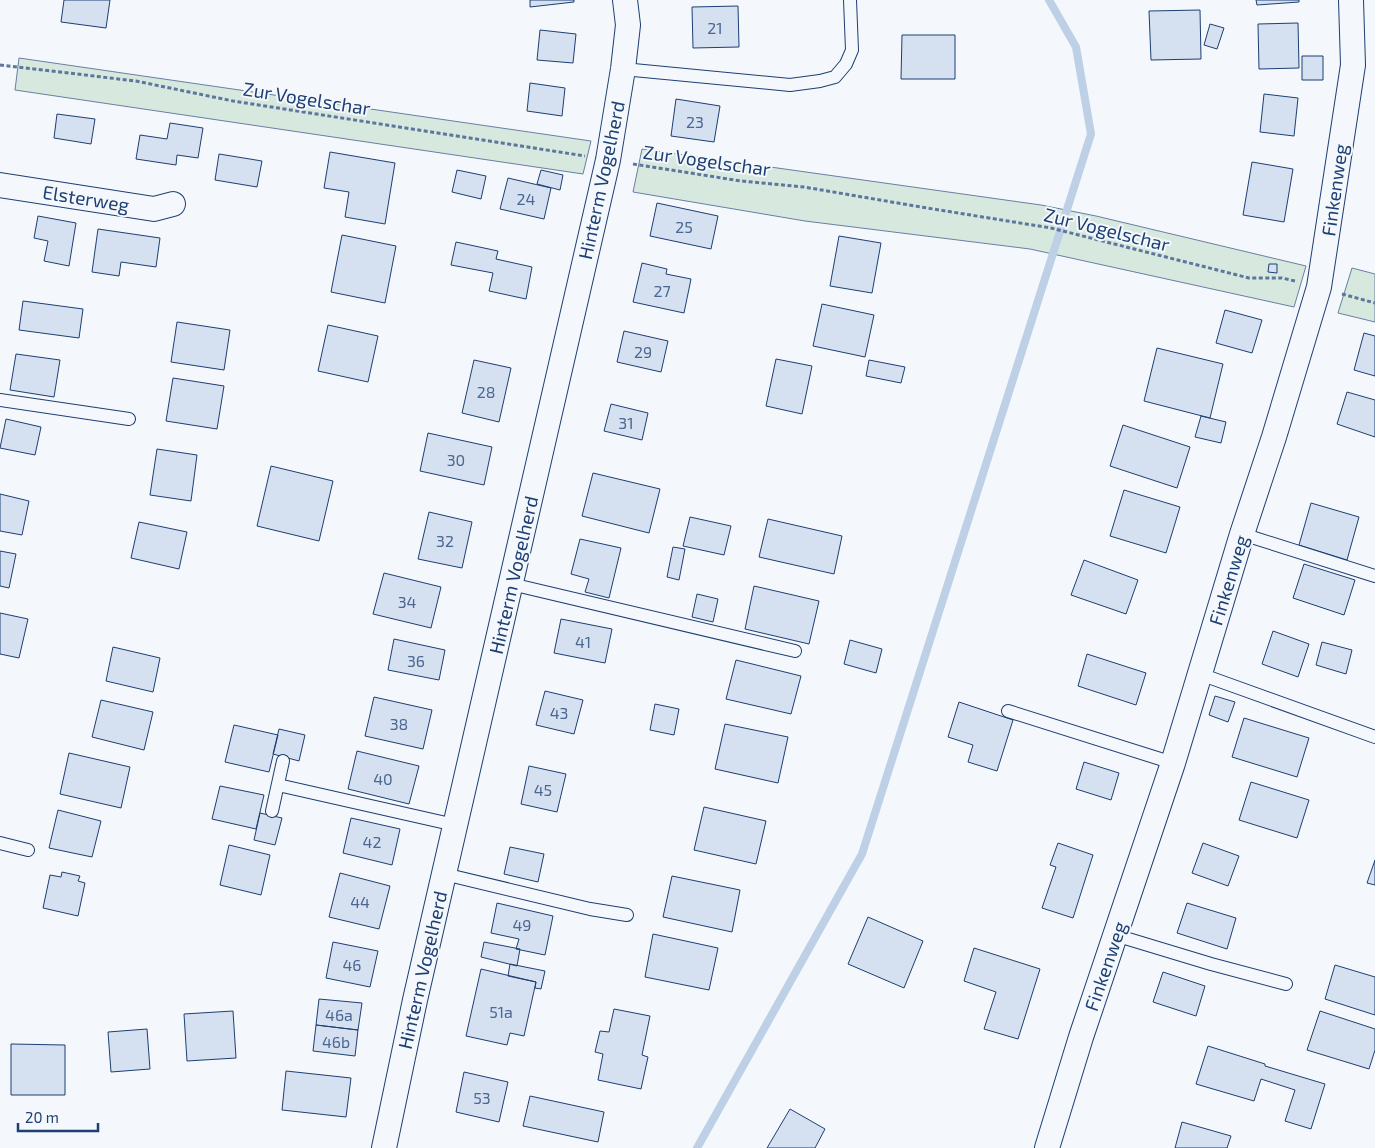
<svg xmlns="http://www.w3.org/2000/svg" width="1375" height="1148" font-family="'Exo 2',sans-serif">
<rect width="100%" height="100%" fill="#f4f7fb"/>
<!-- green -->
<path fill="#d7e8df" stroke="#687fa3" d="M19,58L591,141L583,174L15,90Z
M642,149L1041,205L1096,216L1306,266L1294,307L1030,249L805,221L633,192Z
M1352,268L1375,274V322L1338,313Z"/>
<g fill="none" stroke-linecap="round" stroke-linejoin="round">
<!-- stream -->
<path stroke="#bed0e5" stroke-width="8" d="M697,1148L862,854L1091,134L1076,47L1049,0"/>
</g>
<!-- building -->
<path fill="#d5e0f0" stroke="#1d3f73" d="M64,0H110L106,28L61,22Z
M530,0H574V2L530,7Z
M1256,0H1299V2L1257,5Z
M738,6L739,47L693,48L692,7Z
M1200,10L1201,59L1151,60L1149,11Z
M1298,23L1299,68L1259,69L1258,24Z
M1210,24L1224,28L1217,49L1204,45Z
M540,30L576,34L573,63L537,60Z
M902,35H955V79H901Z
M1302,56H1323V80H1302Z
M530,83L565,88L562,116L527,111Z
M1264,94L1298,98L1294,136L1260,132Z
M676,99L720,106L714,142L671,136Z
M57,114L95,119L91,144L54,138Z
M170,123L203,128L198,158L177,155L176,165L136,159L140,135L167,139Z
M330,152L395,163L385,224L345,217L349,192L324,188Z
M219,154L262,161L257,187L215,180Z
M1252,162L1293,169L1284,222L1243,215Z
M457,170L486,176L481,199L452,192Z
M541,170L563,175L560,190L537,184Z
M508,178L551,188L544,219L500,209Z
M657,203L718,216L711,249L650,236Z
M38,216L76,223L69,266L44,261L48,241L34,238Z
M98,229L160,238L156,267L121,262L119,276L92,272Z
M342,235L396,246L385,303L331,292Z
M839,236L881,243L872,293L830,286Z
M456,242L498,251L496,259L532,267L526,299L489,291L493,273L451,265Z
M642,263L667,269L666,274L691,279L684,313L633,302Z
M1269,264H1277V273L1268,272Z
M23,301L83,309L79,338L19,330Z
M822,304L874,315L865,357L813,346Z
M1225,310L1262,320L1252,353L1216,343Z
M177,322L230,330L224,370L171,362Z
M328,325L378,336L368,382L318,371Z
M624,331L668,341L661,372L617,362Z
M1364,333L1375,336V376L1354,370Z
M1157,348L1223,364L1210,418L1144,401Z
M16,354L60,360L54,397L10,390Z
M776,359L812,366L802,414L766,406Z
M474,360L511,368L499,422L462,413Z
M869,360L905,367L901,383L866,376Z
M173,378L224,386L217,429L166,421Z
M1347,392L1375,400V437L1337,424Z
M611,404L648,413L642,440L604,431Z
M1201,416L1226,422L1221,443L1195,437Z
M6,419L41,427L35,455L0,448Z
M1123,425L1190,447L1177,488L1110,466Z
M428,433L492,447L484,485L420,471Z
M157,449L197,455L191,501L150,495Z
M271,466L333,481L319,541L257,526Z
M593,473L660,489L649,533L582,516Z
M1124,490L1180,507L1166,553L1110,536Z
M0,494L29,501L22,535L0,531Z
M1311,503L1359,517L1347,560L1299,545Z
M429,512L472,522L462,568L418,559Z
M690,517L731,526L724,555L683,546Z
M768,519L842,536L834,574L759,557Z
M139,522L187,532L179,569L131,558Z
M580,539L621,548L609,598L585,592L589,579L571,574Z
M673,547L685,549L679,580L667,577Z
M0,551L16,554L9,588L0,586Z
M1084,560L1138,580L1126,614L1071,595Z
M1304,564L1355,580L1344,615L1293,598Z
M384,573L441,587L431,628L373,614Z
M754,586L819,601L809,644L745,629Z
M697,594L718,599L713,622L692,617Z
M0,613L28,619L19,658L0,654Z
M561,619L612,629L605,663L554,653Z
M1273,631L1309,644L1298,677L1262,664Z
M394,639L445,650L439,680L388,670Z
M850,640L882,649L876,673L844,664Z
M1322,642L1352,650L1346,674L1316,665Z
M113,647L160,658L153,692L106,681Z
M1087,654L1146,673L1136,705L1078,686Z
M736,660L801,676L791,714L726,699Z
M545,691L583,700L574,734L536,725Z
M1215,696L1235,702L1228,722L1209,715Z
M374,697L432,710L423,749L365,736Z
M101,700L153,712L144,750L92,737Z
M959,702L1013,720L997,771L968,762L973,745L948,737Z
M655,704L679,709L674,735L650,730Z
M1244,718L1309,738L1297,777L1232,757Z
M725,724L788,737L778,783L715,769Z
M234,725L278,735L269,772L225,762Z
M279,729L305,735L299,761L273,754Z
M357,751L419,766L409,804L348,789Z
M69,753L130,767L121,808L60,794Z
M1084,762L1119,773L1111,800L1076,789Z
M529,766L566,774L557,812L521,804Z
M1251,782L1309,800L1297,838L1239,820Z
M220,786L264,795L256,829L212,819Z
M704,807L766,821L756,864L694,850Z
M58,810L101,821L92,857L49,848Z
M260,813L282,818L275,845L254,840Z
M351,818L400,829L392,865L343,853Z
M1058,843L1093,855L1073,918L1042,908L1056,867L1050,865Z
M1203,843L1239,856L1228,886L1192,873Z
M229,845L270,855L261,895L220,885Z
M510,847L544,854L538,882L504,874Z
M1375,860V885L1367,883Z
M62,872L80,876L78,881L85,883L78,916L43,908L50,875L61,877Z
M340,873L390,886L379,929L329,917Z
M672,876L740,890L732,932L663,917Z
M497,903L553,916L545,955L516,949L519,939L491,933Z
M1187,903L1236,918L1227,949L1177,933Z
M868,917L923,941L904,988L848,964Z
M653,934L718,948L709,990L645,977Z
M333,942L378,951L370,987L326,978Z
M484,942L520,949L517,966L481,957Z
M974,948L1040,969L1018,1039L984,1029L996,992L964,981Z
M510,964L545,971L541,989L535,988L536,982L508,976Z
M1335,965L1375,977V1015L1325,999Z
M481,969L536,982L524,1036L510,1033L507,1045L466,1036Z
M1163,972L1205,986L1196,1016L1153,1002Z
M319,999L362,1003L358,1030L316,1025Z
M614,1009L650,1016L642,1055L648,1057L641,1089L598,1080L603,1054L595,1052L600,1031L609,1032Z
M233,1011L236,1058L187,1061L184,1014Z
M1320,1011L1375,1029V1050L1369,1069L1307,1050Z
M316,1025L358,1030L355,1056L313,1051Z
M147,1029L150,1069L111,1072L108,1032Z
M11,1044L65,1045V1095H11Z
M1208,1046L1265,1064V1066L1325,1084L1311,1129L1285,1121L1295,1090L1261,1079L1254,1101L1196,1084Z
M286,1071L351,1078L346,1117L282,1110Z
M464,1072L508,1082L499,1122L456,1112Z
M530,1096L604,1112L598,1142L523,1126Z
M790,1109L825,1129L815,1148H767Z
M1182,1122L1231,1136L1227,1148H1175Z"/>
<g fill="none" stroke-linecap="round" stroke-linejoin="round">
<defs>
<path id="service" d="M623,69L790,85L820,81L835,77L846,64L852,50L850,0
M0,400L129,419
M1242,534L1375,576
M511,584L795,651
M1200,674L1375,737
M1008,711L1173,763
M278,785L455,825
M272,811L283,761
M0,843L28,850
M444,874L590,909L627,915
M1115,935L1211,964L1286,984"/>
<path id="minor" d="M0,185L154,209L173,204
M384,1148L415,1000L608,160L623,69L628,25L625,0
M1047,1148L1081,1037L1173,763L1242,534L1274,437L1319,287L1353,65L1351,0"/>
</defs>
<!-- service casing -->
<use href="#service" stroke="#1d3f73" stroke-width="14"/>
<!-- minor casing -->
<use href="#minor" stroke="#1d3f73" stroke-width="26"/>
<!-- path -->
<path stroke="#5e769c" stroke-width="3" stroke-dasharray="4 2.5" stroke-linecap="butt" d="M0,65L136,81L233,101L585,156
M633,164L741,181L804,187L921,207L1051,228L1249,278H1282L1295,281
M1342,294L1375,303"/>
<!-- service -->
<use href="#service" stroke="#f4f7fb" stroke-width="12"/>
<!-- minor -->
<use href="#minor" stroke="#f4f7fb" stroke-width="24"/>
</g>
<g text-anchor="middle" dominant-baseline="central" stroke-width="4" stroke-linejoin="round" paint-order="stroke">
<!-- number labels -->
<g font-size="16" fill="#4b6792">
<text x="715" y="27">21</text>
<text x="695" y="121">23</text>
<text x="526" y="198">24</text>
<text x="684" y="226">25</text>
<text x="662" y="290">27</text>
<text x="643" y="351">29</text>
<text x="486" y="391">28</text>
<text x="626" y="422">31</text>
<text x="456" y="459">30</text>
<text x="445" y="540">32</text>
<text x="407" y="601">34</text>
<text x="583" y="641">41</text>
<text x="416" y="660">36</text>
<text x="559" y="712">43</text>
<text x="399" y="723">38</text>
<text x="383" y="778">40</text>
<text x="543" y="789">45</text>
<text x="372" y="841">42</text>
<text x="360" y="901">44</text>
<text x="522" y="924">49</text>
<text x="352" y="964">46</text>
<text x="501" y="1011">51a</text>
<text x="339" y="1014">46a</text>
<text x="336" y="1041">46b</text>
<text x="482" y="1097">53</text>
</g>
<!-- street labels -->
<g font-size="19" fill="#1d3f73" stroke="#f4f7fb">
<text transform="translate(307 98) rotate(9)">Zur Vogelschar</text>
<text transform="translate(707 160) rotate(8)">Zur Vogelschar</text>
<text transform="translate(601 180) rotate(-78)">Hinterm Vogelherd</text>
<text transform="translate(1334 190) rotate(-82)">Finkenweg</text>
<text transform="translate(86 198) rotate(9)">Elsterweg</text>
<text transform="translate(1107 229) rotate(14)">Zur Vogelschar</text>
<text transform="translate(513 575) rotate(-77)">Hinterm Vogelherd</text>
<text transform="translate(1228 580) rotate(-73)">Finkenweg</text>
<text transform="translate(1105 966) rotate(-71)">Finkenweg</text>
<text transform="translate(422 970) rotate(-77)">Hinterm Vogelherd</text>
</g>
</g>
<!-- scale -->
<path d="M18 1123v8h80v-8" fill="none" stroke="#1d3f73" stroke-width="2.5"/>
<text x="25" y="1123" font-size="15" fill="#1d3f73" stroke="#f4f7fb" stroke-width="4" paint-order="stroke">20 m</text>
</svg>
